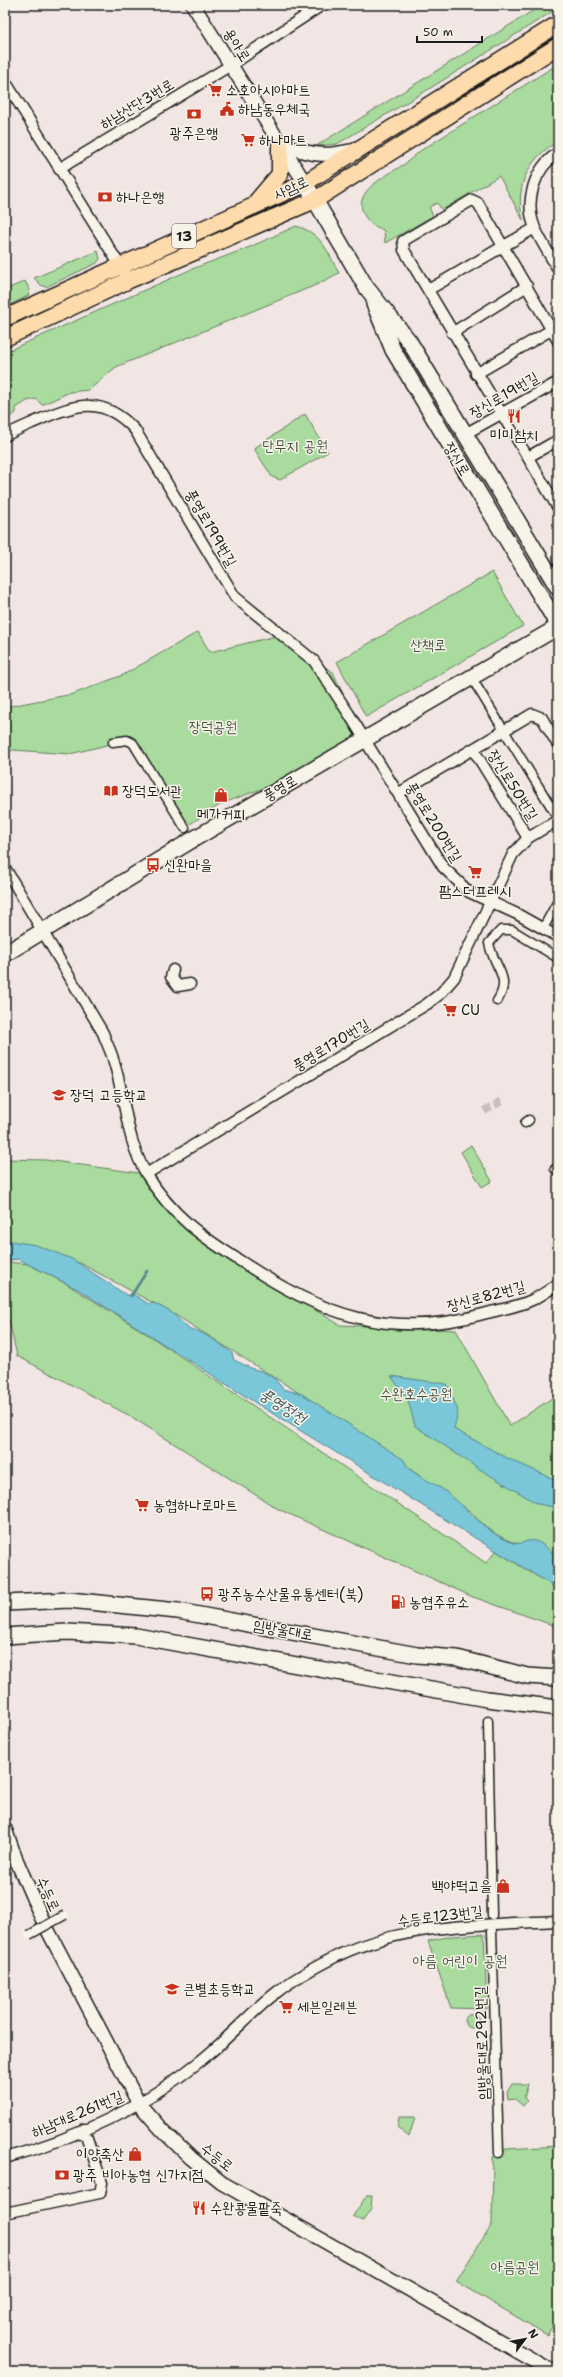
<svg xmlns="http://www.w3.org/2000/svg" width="563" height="2377" font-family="'Shantell Sans','Poor Story',sans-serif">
<rect width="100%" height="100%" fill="#f2e6e5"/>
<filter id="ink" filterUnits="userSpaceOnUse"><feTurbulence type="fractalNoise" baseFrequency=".025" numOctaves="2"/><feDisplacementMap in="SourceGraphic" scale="8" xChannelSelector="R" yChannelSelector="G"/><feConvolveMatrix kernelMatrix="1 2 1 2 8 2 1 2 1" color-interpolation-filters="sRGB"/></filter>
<g filter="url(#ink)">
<!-- green -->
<path fill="#a8db9d" stroke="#627c5c" d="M542,5H558V8L429,89L337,144L316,146Z
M558,64V141C529,158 514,186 523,220L499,176L442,210L437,203L429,207L433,216L385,243L384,231C380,227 374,227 371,224C343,195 383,178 403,165C409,161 414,156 420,151Z
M296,226C322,233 327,251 339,273L316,285L116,367L89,390L70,392L42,405L36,399L27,401L16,408V413L5,420V352L192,269L250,247Z
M98,251L100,259L97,263L46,287L41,285L34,278Z
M25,281L30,290L28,296L5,307V290Z
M305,414L328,452L280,480L272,477L255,450L256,447Z
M492,572L523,626L366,717L337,662Z
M198,632L210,652L276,636L333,672L364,739L293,777L221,804L187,826L127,740L70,754L13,750L5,754V707L73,694L123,675Z
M471,1145L492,1181L482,1187L461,1152Z
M5,1159L46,1160L139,1173L191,1234L340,1325L456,1330L510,1426L558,1394V1557C542,1545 522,1547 505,1539C492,1533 480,1522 471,1512L329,1412L177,1316L80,1263L5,1243Z
M5,1262L28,1264L65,1283L147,1334L486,1563L496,1551L558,1589V1627L473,1597L278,1509L130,1416L17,1356L5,1303Z
M484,1934L487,2009L451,2008L428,1941L452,1936Z
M465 2021a7 7 0 1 1 14 0a7 7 0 1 1-14 0Z
M512,2084H528L524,2098L527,2101L523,2106L514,2098L508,2099L507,2092Z
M399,2117H415L409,2137L397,2127Z
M558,2146V2317L547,2335L456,2281L492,2224L493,2157L506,2149Z
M367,2195H372L371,2209L363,2221L353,2216Z"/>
<!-- water -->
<path fill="#79c7d8" stroke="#54838d" d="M5,1240L36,1245L72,1259L128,1296L131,1293L149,1304L154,1303L171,1312L190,1330L198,1331L218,1342L232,1353L234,1360L253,1369L262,1371L275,1379L283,1389L302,1394L404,1460C409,1473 424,1478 436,1485C463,1501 481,1531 511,1542C518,1545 521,1543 528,1541C540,1538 551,1552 558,1559V1589L262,1407L79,1290L18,1259L5,1261Z
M391,1376L447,1384L458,1411L454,1429L505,1457L558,1481V1508L538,1504L476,1467L415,1426L408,1400Z"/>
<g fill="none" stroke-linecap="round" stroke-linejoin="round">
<!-- stream -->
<path stroke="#54838d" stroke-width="2.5" d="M131,1296L147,1271"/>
<!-- pedestrian-tunnel -->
<path stroke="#c7bebd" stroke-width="8" stroke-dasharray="8 4" stroke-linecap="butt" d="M484,1111L502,1101"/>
<defs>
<path id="pedestrian" d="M471,677L558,818
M113,742L127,740L133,743L185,828
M546,923L558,901
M497,1001C513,977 493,967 489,943L501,930H512L558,958
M525,1123L529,1120
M555,1169L558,1170
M488,1721L492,1915
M492,1931L499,2153"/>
<path id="minor" d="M5,81L129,280
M558,153C534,168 524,202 535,228C541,242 550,255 558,269
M59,169L231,65L322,5
M428,290L535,228
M452,333L527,286
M558,341L478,203L472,200L467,203L403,241L404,250L558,508
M476,374L551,330
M465,434L558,382
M5,436C15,430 28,425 39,420C77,403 104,396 135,430L235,597L314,661L349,714L443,867L469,892L517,914L558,937
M528,457L558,440
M473,749L528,838
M399,793L532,714L542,718L558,745
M5,868L103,1033C106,1042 111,1051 113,1059C126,1098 125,1139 147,1175C173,1217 201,1236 242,1262C323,1315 389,1341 487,1313C502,1309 517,1307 532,1300C541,1296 550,1289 558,1284
M173,970L171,977L178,986L190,984
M146,1174L427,1004L440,994L454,978L513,854L528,838L558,820
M5,2158C74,2139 143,2107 199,2062C226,2041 250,2013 277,1992C296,1977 317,1966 339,1955C408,1923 484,1925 558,1921
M5,2213L100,2193L102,2183L84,2129"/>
<path id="tertiary" d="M193,5L305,183
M280,145C309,153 320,158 350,151
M5,1829L15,1857L43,1921L139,2104L162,2130L191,2158L222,2183L554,2372"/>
<path id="secondary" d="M305,183L366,287L409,341L558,588
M374,304L393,350L558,625
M5,954L192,840L558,627
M5,1603L69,1600L178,1611L417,1655L457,1658L527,1676L558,1678
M5,1636L67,1632L136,1636L487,1699L558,1708"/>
<path id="primary" d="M257,201L280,174V145
M5,318L305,183L558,24
M5,338L129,280L315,200L558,46"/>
</defs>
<!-- pedestrian casing -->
<use href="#pedestrian" stroke="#1c1c1c" stroke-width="11"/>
<!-- minor casing -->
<use href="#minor" stroke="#1c1c1c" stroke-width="13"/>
<!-- tertiary casing -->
<use href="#tertiary" stroke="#1c1c1c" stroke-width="16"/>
<!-- secondary casing -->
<use href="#secondary" stroke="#1c1c1c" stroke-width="18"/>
<!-- primary casing -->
<use href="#primary" stroke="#1c1c1c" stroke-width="19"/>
<!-- pedestrian -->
<use href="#pedestrian" stroke="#f7f3e8" stroke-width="8"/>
<!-- minor -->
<use href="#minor" stroke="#f7f3e8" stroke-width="10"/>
<!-- tertiary -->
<use href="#tertiary" stroke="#f7f3e8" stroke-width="13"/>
<!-- secondary -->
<use href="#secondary" stroke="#f7f3e8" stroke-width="15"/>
<!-- primary -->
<use href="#primary" stroke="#fedbac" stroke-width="16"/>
<defs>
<path id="pedestrian-bridge" d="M29,1935L65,1915"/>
</defs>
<!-- pedestrian-bridge casing -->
<use href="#pedestrian-bridge" stroke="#1c1c1c" stroke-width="11" stroke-linecap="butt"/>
<!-- pedestrian-bridge -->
<use href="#pedestrian-bridge" stroke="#f7f3e8" stroke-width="8"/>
</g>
</g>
<!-- icons -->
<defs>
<symbol id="supermarket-bare" viewBox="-9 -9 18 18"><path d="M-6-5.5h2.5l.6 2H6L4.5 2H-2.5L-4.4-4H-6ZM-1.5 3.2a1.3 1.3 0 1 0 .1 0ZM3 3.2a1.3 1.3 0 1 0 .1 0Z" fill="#c8321e" stroke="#f7f3e8" stroke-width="2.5" paint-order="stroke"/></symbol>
<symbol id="civic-bare" viewBox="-9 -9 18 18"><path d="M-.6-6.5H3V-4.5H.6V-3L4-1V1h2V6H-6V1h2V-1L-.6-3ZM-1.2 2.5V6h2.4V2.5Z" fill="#c8321e" stroke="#f7f3e8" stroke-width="2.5" paint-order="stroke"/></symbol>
<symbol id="bank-bare" viewBox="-9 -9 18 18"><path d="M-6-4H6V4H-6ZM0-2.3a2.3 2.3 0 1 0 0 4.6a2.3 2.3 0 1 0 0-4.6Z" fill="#c8321e" stroke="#f7f3e8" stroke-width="2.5" paint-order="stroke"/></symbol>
<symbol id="restaurant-bare" viewBox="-9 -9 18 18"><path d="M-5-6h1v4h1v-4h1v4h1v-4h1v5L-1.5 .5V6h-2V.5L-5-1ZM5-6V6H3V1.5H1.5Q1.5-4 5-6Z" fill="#c8321e" stroke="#f7f3e8" stroke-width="2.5" paint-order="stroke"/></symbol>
<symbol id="library-bare" viewBox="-9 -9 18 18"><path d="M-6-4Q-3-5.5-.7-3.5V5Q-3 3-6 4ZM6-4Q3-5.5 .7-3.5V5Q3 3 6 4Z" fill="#c8321e" stroke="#f7f3e8" stroke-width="2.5" paint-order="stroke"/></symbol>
<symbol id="shop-bare" viewBox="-9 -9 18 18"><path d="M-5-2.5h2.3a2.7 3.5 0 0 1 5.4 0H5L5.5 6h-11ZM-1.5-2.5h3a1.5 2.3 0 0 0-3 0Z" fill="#c8321e" stroke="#f7f3e8" stroke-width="2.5" paint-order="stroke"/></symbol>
<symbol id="bus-bare" viewBox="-9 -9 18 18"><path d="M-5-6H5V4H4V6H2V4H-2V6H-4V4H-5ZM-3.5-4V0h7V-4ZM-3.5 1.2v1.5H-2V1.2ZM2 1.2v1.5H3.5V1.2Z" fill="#c8321e" stroke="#f7f3e8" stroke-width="2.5" paint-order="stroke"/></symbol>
<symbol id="school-bare" viewBox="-9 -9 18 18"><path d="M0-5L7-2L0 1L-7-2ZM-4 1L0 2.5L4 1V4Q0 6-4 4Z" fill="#c8321e" stroke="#f7f3e8" stroke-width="2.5" paint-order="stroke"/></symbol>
<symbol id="fuel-bare" viewBox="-9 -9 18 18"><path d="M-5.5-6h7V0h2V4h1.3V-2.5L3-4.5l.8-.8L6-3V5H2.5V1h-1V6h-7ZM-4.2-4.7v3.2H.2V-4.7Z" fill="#c8321e" stroke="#f7f3e8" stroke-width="2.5" paint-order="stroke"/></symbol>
</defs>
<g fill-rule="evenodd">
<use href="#supermarket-bare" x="205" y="80" width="20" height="20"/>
<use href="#civic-bare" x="217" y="99" width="20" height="20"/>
<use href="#bank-bare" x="184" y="104" width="20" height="20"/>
<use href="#supermarket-bare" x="238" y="130" width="20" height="20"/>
<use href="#bank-bare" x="95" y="187" width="20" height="20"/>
<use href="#restaurant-bare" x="504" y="406" width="20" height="20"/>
<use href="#library-bare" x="101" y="781" width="20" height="20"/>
<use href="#shop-bare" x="211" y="785" width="20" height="20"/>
<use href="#bus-bare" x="143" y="855" width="20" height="20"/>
<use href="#supermarket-bare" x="465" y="862" width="20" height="20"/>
<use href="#supermarket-bare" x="440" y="1000" width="20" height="20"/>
<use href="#school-bare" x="49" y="1085" width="20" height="20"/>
<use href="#supermarket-bare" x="132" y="1495" width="20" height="20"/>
<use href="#bus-bare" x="197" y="1584" width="20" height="20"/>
<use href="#fuel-bare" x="388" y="1592" width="20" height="20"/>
<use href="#shop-bare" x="493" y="1876" width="20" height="20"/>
<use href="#school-bare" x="162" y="1979" width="20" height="20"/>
<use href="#supermarket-bare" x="276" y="1997" width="20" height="20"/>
<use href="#shop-bare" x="125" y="2144" width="20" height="20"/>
<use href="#bank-bare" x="52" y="2165" width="20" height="20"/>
<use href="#restaurant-bare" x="189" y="2198" width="20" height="20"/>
</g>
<g text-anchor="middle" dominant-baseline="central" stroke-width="3" stroke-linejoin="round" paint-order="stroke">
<!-- shield labels -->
<rect fill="#f7f3e8" stroke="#5e5c59" stroke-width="1" x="172" y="224" width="24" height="24" rx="3"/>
<g font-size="14" font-weight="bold" fill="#1c1c1c">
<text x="184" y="236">13</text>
</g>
<!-- street labels -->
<g font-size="15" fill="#1c1c1c" stroke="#f7f3e8">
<text transform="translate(237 45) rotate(58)">용아로</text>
<text transform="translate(137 104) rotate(-31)">하남산단3번로</text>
<text transform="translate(291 188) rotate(-25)">사암로</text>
<text transform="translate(504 395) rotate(-30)">장신로19번길</text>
<text transform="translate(457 459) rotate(59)">장신로</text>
<text transform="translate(211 528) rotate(60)">풍영로199번길</text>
<text transform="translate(513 785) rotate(58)">장신로50번길</text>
<text transform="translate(280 788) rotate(-30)">풍영로</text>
<text transform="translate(434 822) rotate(58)">풍영로200번길</text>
<text transform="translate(331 1045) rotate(-31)">풍영로170번길</text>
<text transform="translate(486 1296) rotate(-15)">장신로82번길</text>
<text transform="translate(283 1630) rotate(10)">임방울대로</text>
<text transform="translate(48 1894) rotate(66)">수등로</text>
<text transform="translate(440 1916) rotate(-7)">수등로123번길</text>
<text transform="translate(482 2043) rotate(-92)">임방울대로292번길</text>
<text transform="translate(77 2114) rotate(-23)">하남대로261번길</text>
<text transform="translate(217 2157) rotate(38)">수등로</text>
</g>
<!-- poi labels -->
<g font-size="15" fill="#1c1c1c" stroke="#f7f3e8" text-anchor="start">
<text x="226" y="90">소호아시아마트</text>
<text x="238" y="109">하남동우체국</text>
<text x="194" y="133" text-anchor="middle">광주은행</text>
<text x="259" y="140">하나마트</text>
<text x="116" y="197">하나은행</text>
<text x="514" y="435" text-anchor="middle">미미참치</text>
<text x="122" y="791">장덕도서관</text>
<text x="221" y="814" text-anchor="middle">메가커피</text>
<text x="164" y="865">신완마을</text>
<text x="475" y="891" text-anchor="middle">팜스더프레시</text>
<text x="461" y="1010">CU</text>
<text x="70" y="1095">장덕 고등학교</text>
<text x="153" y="1505">농협하나로마트</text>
<text x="218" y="1594">광주농수산물유통센터(북)</text>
<text x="409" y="1602">농협주유소</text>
<text x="492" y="1886" text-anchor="end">백야떡고을</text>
<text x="183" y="1989">큰별초등학교</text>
<text x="297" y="2007">세븐일레븐</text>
<text x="124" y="2154" text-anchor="end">이양축산</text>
<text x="73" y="2175">광주 비아농협 신가지점</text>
<text x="210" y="2208">수완콩물팥죽</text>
</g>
<!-- park labels -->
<g font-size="15" fill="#465543" stroke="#f7f3e8">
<text x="295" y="446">단무지 공원</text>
<text x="428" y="645">산책로</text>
<text x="213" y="727">장덕공원</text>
<text x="416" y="1394">수완호수공원</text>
<text x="460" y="1961">아름 어린이 공원</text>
<text x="515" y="2267">아름공원</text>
</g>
<!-- water labels -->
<g font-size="16" font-style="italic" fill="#3d585e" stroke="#f7f3e8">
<text transform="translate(283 1406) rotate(33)">풍영정천</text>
</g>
</g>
<!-- margin -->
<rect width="563" height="2377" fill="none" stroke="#f7f3e8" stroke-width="20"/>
<rect x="10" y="10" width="543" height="2357" fill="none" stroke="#1c1c1c" stroke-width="1.5" filter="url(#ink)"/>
<!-- north arrow -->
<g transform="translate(525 2339) rotate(58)" stroke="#f7f3e8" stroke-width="3" paint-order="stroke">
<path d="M0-3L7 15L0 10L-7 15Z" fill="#1c1c1c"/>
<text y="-6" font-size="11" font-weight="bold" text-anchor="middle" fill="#1c1c1c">N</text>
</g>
<!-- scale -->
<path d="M417 36v6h65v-6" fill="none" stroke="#1c1c1c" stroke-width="2"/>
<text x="423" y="36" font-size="12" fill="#1c1c1c" stroke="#f7f3e8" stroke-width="3" paint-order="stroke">50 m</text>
</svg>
